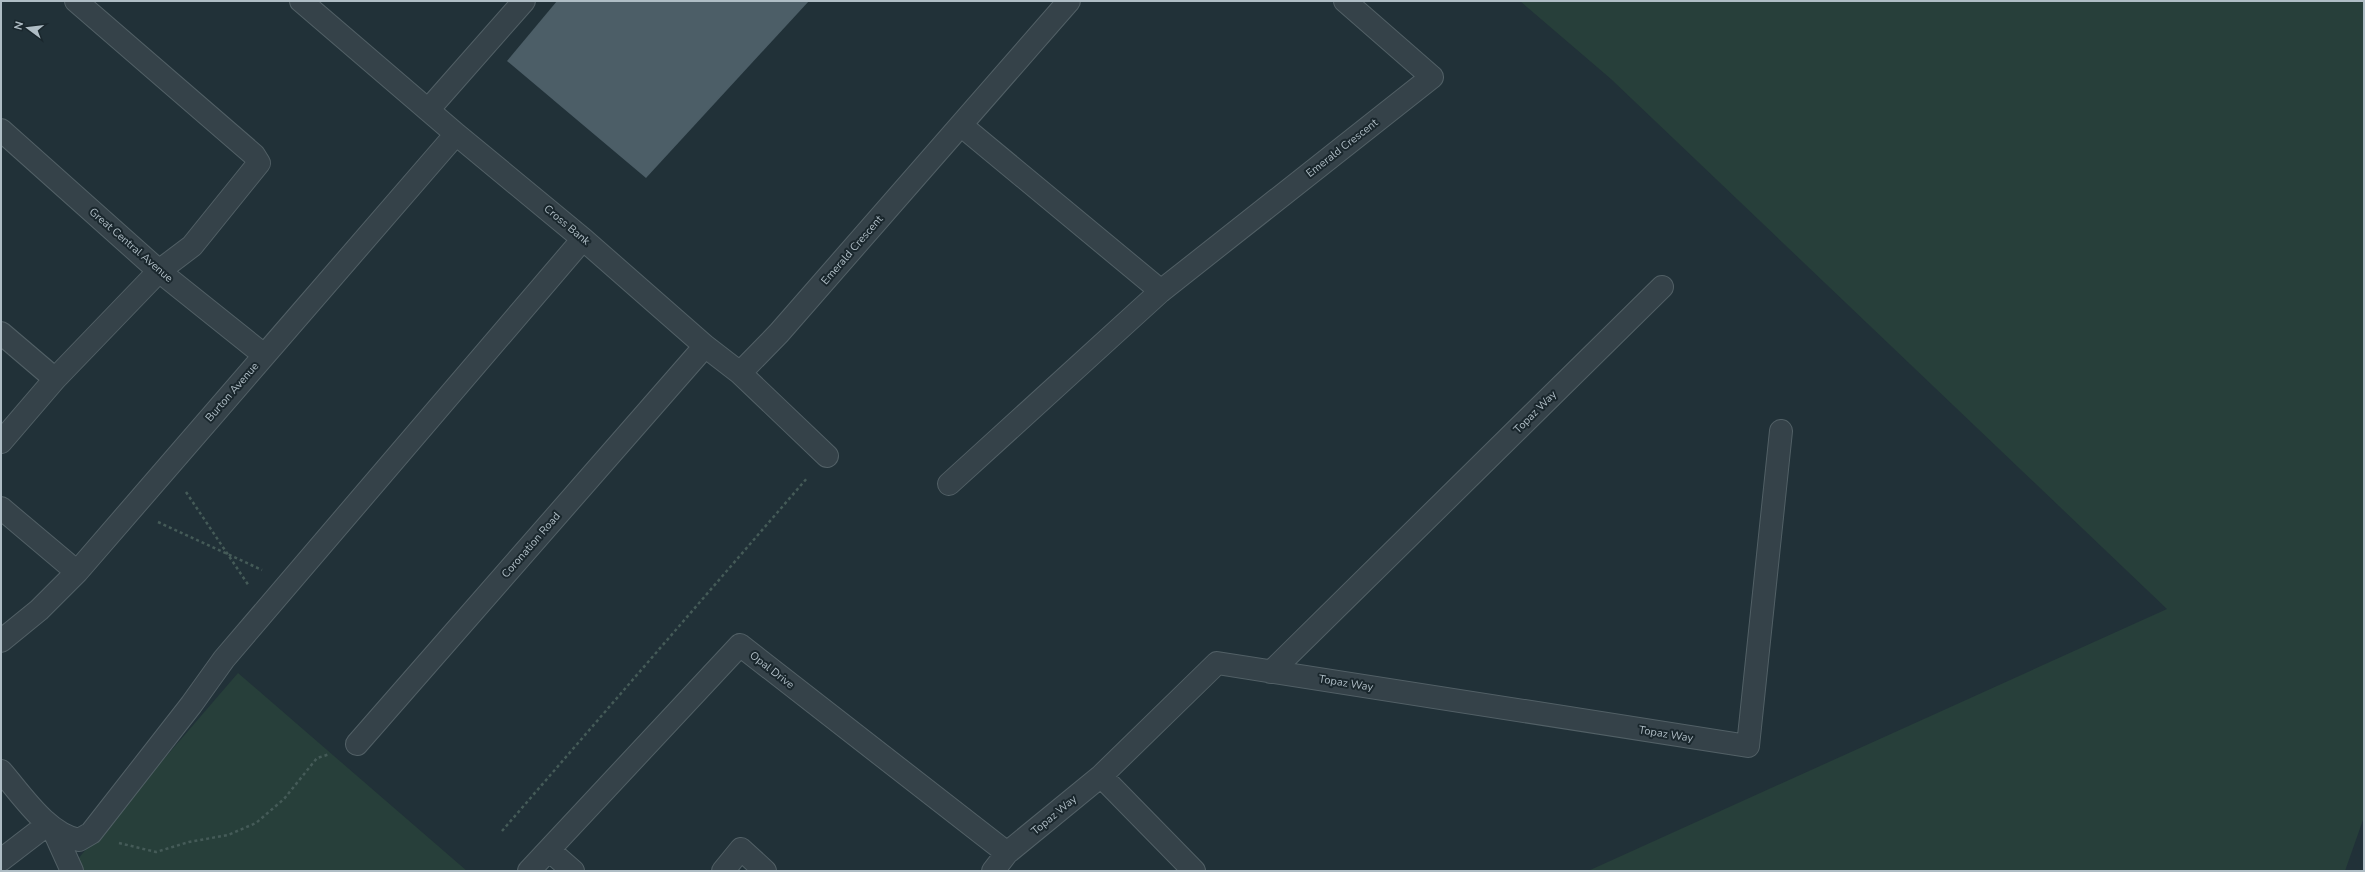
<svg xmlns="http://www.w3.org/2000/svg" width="2365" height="872" font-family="'Nunito Sans',sans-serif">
<rect width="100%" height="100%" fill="#213138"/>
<!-- green -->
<path fill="#273f3a" d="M1520,1H2364V817L2345,871H1588L2167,609L1611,79Z
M238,673L467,871H73L70,868Z"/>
<!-- building -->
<path fill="#4c5e67" d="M557,1H809L646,178L507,61Z"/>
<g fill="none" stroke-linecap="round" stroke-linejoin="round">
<defs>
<path id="minor" d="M301,1L456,134L583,239L705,346L740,373L827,456
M428,110L524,1
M962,126L1161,291
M1,130L159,271L264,355
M1,333L55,379
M740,373L779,333L1069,1
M1,442L55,379L159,271L192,246L259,163L254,155L76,1
M949,484L1161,291L1432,77L1345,1
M1,508L77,572
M1,641L39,610L77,572L456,134
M1271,672L1662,287
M357,744L705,346
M1,771C22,795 47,834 79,840L91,833L191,705L224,659L583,239
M1101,776L1194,871
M53,829L72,871
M549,850L573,871
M1007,853L1101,776L1217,663L1748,746L1781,431
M1,860L48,824
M529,871L740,645L1007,853L993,871
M723,871L741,849L765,871"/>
</defs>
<!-- minor casing -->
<use href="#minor" stroke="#526066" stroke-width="24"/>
<!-- path -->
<path stroke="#455b58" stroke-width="2.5" stroke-dasharray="3 3" stroke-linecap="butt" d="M186,492L249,586
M158,522L262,570
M502,831L808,477
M119,843L156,852L189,842L228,835L256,823L284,799L317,758L330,754"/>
<!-- minor -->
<use href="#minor" stroke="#354249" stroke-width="22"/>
</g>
<g text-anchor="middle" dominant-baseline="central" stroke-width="4" stroke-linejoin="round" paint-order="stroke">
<!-- street labels -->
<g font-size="11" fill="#afbdc5" stroke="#1a272d">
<text transform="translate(1342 148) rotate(-38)">Emerald Crescent</text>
<text transform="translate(567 225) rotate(40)">Cross Bank</text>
<text transform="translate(131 245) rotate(41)">Great Central Avenue</text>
<text transform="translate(852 250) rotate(-49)">Emerald Crescent</text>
<text transform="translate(232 392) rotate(-49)">Burton Avenue</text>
<text transform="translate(1535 412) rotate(-45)">Topaz Way</text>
<text transform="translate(531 545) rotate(-49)">Coronation Road</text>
<text transform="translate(772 670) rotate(38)">Opal Drive</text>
<text transform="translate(1346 683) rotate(9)">Topaz Way</text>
<text transform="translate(1666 734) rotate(9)">Topaz Way</text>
<text transform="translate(1054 815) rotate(-40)">Topaz Way</text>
</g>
</g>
<!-- border -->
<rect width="2365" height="872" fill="none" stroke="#afbdc5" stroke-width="4"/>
<!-- north arrow -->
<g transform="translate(28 28) rotate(285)" stroke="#1a272d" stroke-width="3" paint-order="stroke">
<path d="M0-3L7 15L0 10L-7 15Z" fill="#afbdc5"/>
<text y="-6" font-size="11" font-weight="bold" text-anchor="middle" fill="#afbdc5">N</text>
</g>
</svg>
